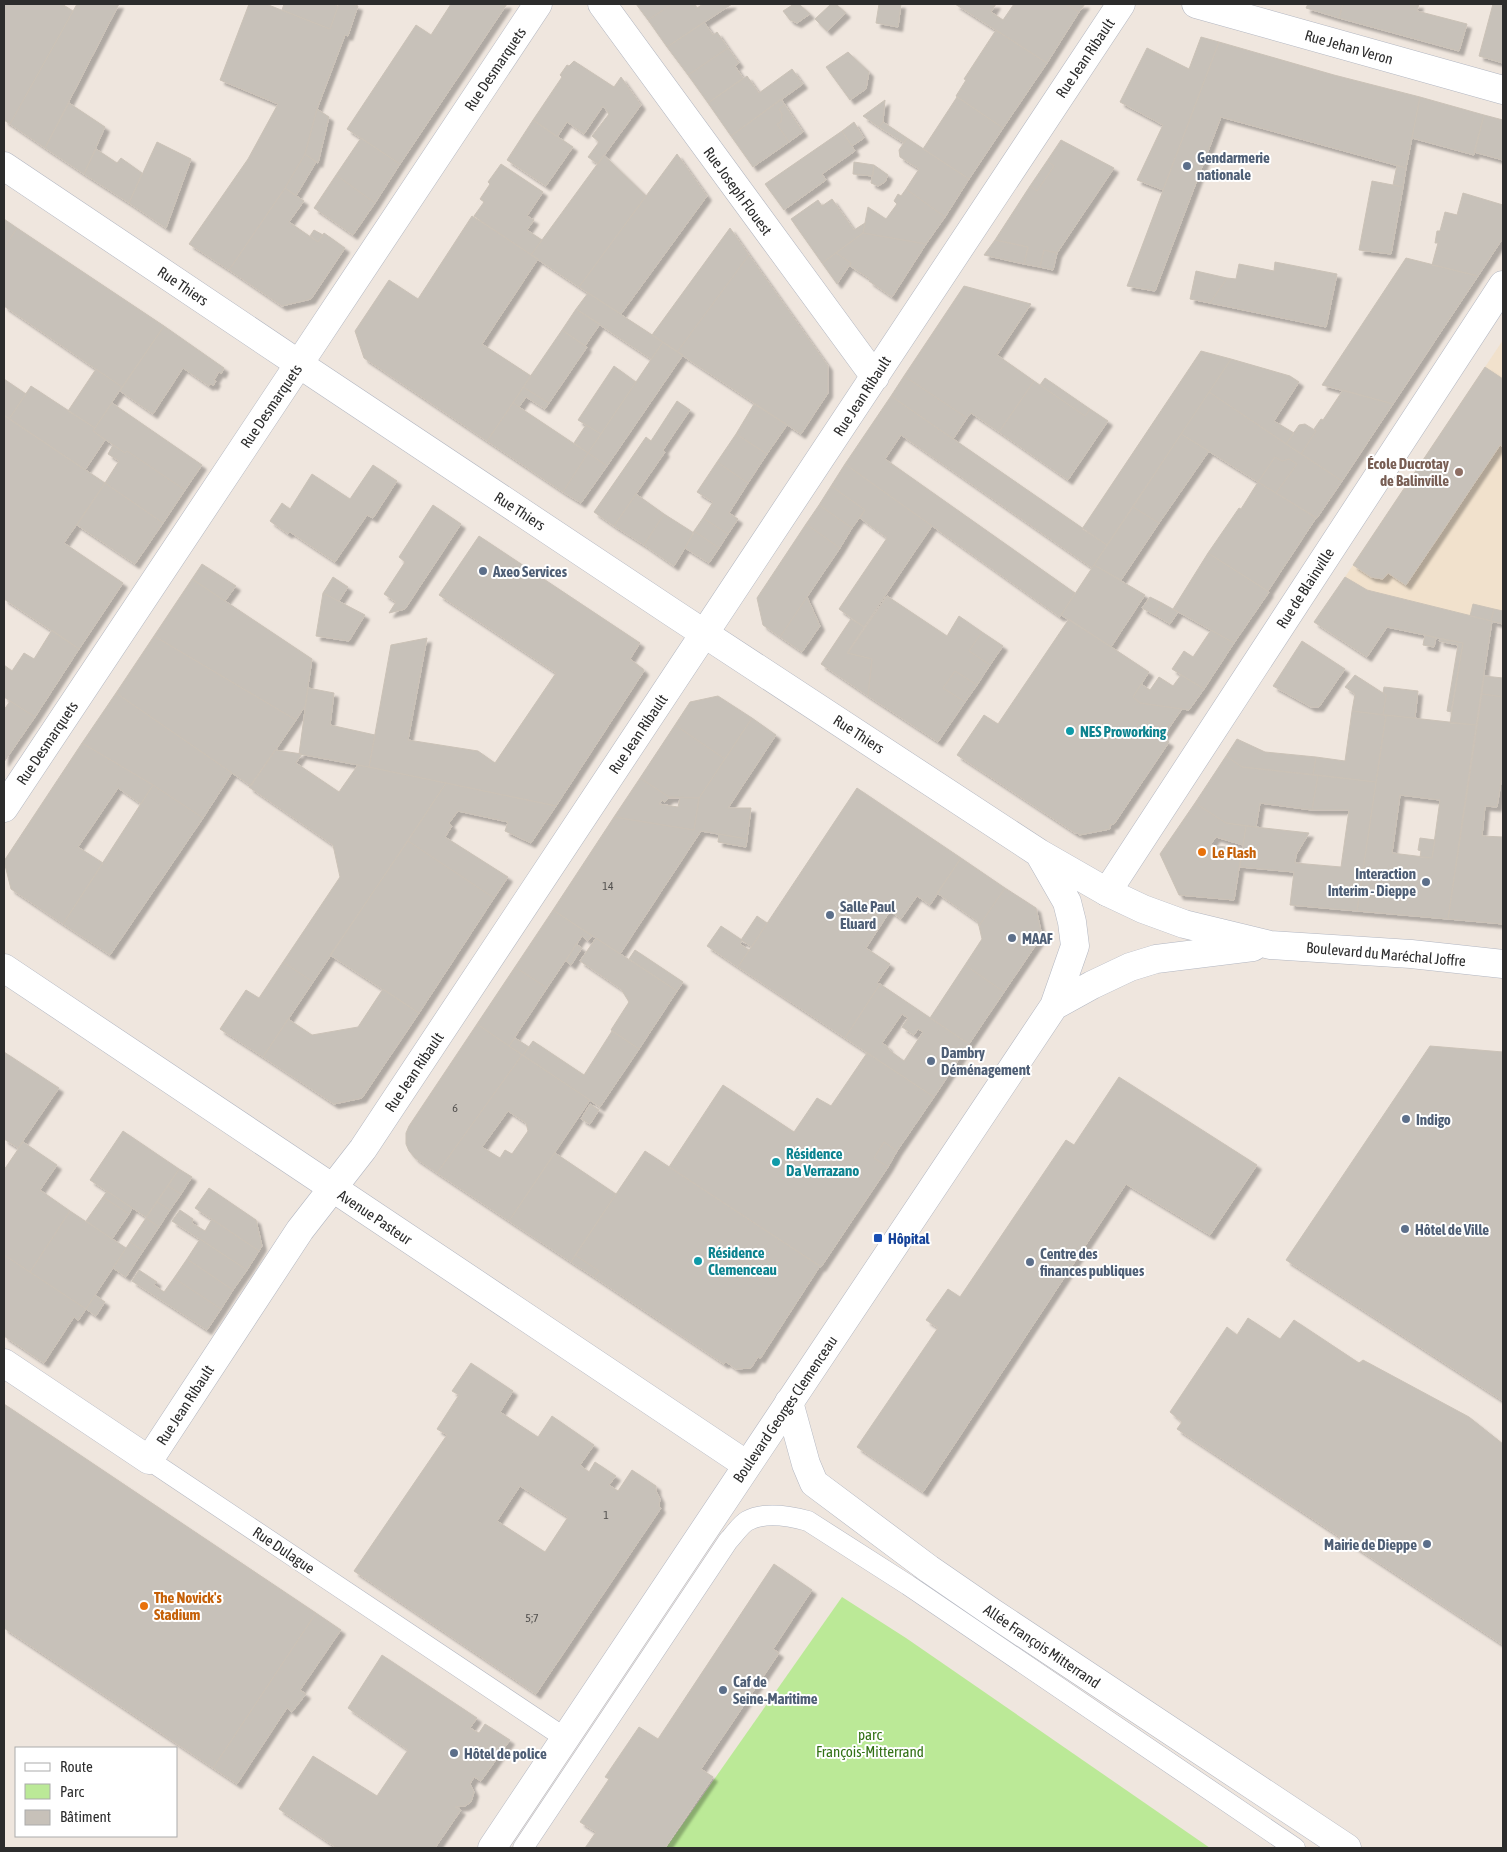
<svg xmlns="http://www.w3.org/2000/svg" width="1507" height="1852" font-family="'Asap Condensed',sans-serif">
<defs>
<filter id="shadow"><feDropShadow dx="4.5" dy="4.5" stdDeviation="1" flood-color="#0004"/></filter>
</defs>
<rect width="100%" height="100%" fill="#efe6de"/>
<!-- education -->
<path fill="#f1e1cc" d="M1503,340V624L1367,590L1345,577Z"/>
<!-- green -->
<path fill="#bbe997" d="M842,1597L906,1638L1210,1848H666Z"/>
<!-- building -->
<path fill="#c7c1b9" stroke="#cbc2b7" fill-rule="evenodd" filter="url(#shadow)" d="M4,4H62L73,11L10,124L4,120Z
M77,4H119L45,148L10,124Z
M249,4H266L330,29L339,4H352L358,6L348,36L345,35L317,109L305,154L285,188L229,270L189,244L248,159L278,104L220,80Z
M284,4H333L338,6L330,29L282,10Z
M451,4H507L400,164L347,129L416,25L431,35Z
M636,4H672L648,20Z
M672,4H695L697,8L703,4H732L667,47L648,20Z
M794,4H799L810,14L797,23L790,20L783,11Z
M831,4H836L846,13L827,31L815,19Z
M879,4H901L898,27L876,23Z
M955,4H996L991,12L1003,20L1014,4H1066L1079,12L1047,63Z
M1066,4H1085L1079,12Z
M1308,4H1343L1339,18L1306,8Z
M1343,4H1419L1417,11L1467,24L1459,51L1339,18Z
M1493,4H1503V63L1479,56Z
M704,22L713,35L717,32L728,48L688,75L667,47Z
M996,30L1047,63L1003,128L956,96L966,80L964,79Z
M1201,37L1219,42L1163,190L1137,180L1163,125L1120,102L1147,48L1189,69Z
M1219,42L1334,75L1420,97L1406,168L1221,117L1155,291L1127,286Z
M728,48L739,63L735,66L743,78L708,103L688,75Z
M848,52L869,72L866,89L850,100L826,67Z
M574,61L614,87L621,77L641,105L598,164L588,157L599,142L592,136L609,114L603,106L584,134L567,122L557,137L533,120L562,77L560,75L567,65L569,66Z
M792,69L803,84L731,136L708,103L747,76L759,93Z
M957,97L1003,128L969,179L923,149Z
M1420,97L1484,115L1474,155L1412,138Z
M781,99L785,105L779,109L782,114L781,122L777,124L789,142L753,167L731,136Z
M885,100L883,122L879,127L863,116Z
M69,103L105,127L84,174L45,148Z
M785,105L803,132L789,142L777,124L781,122L782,114L779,109Z
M317,109L329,117L318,163L305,154Z
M1484,115L1503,120V160L1474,152Z
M533,120L573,147L546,186L507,160Z
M854,122L864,138L852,146L842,131Z
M883,122L907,138L904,143L879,127Z
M842,131L855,151L822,174L826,180L784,210L765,184Z
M361,138L400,164L375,203L336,175Z
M907,138L969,179L945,217L906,189L919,169L900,157L899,150Z
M1061,140L1114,168L1057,253L1044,250L1040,267L1024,264L1028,247L995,240L1030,186L1037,191L1054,166L1047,161Z
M157,142L191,159L166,228L129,203Z
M96,149L117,163L121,158L142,173L129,203L84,174Z
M305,154L316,162L296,196L285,188Z
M677,154L707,196L621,314L579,287Z
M604,155L646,196L579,287L531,255Z
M1047,161L1054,166L1037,191L1030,186Z
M854,162L874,165L873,176L853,174Z
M501,164L543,192L527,216L534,220L527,230L542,240L531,255L474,216L484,202L480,199L490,184L488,182Z
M874,165L888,175L885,182L878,186L871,183Z
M1397,165L1406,168L1403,187L1393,185Z
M336,175L375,203L353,235L314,208Z
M1372,181L1403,187L1391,254L1359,250Z
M285,188L304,201L289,222L318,242L324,233L345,248L311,299L282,306L229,270Z
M906,189L945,217L926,244L863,233L868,207L886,219L897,204L894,201L898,194L901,196Z
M1463,193L1503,205V238L1478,276L1432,265L1438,243H1435L1437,231H1440L1445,212L1457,215Z
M832,199L854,230L865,223L863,233L822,263L791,219L818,200L822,206Z
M472,216L538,259L482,344L531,376L487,441L364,358L355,331L389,280L418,299Z
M4,219L17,228L4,248Z
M17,228L164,326L122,387L4,306V248Z
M730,228L749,255L677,352L652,335Z
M314,230L323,235L318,242L310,236Z
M863,233L926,244L892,297L869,281L870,279L850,266L851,263L836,253Z
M995,240L1028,247L1024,264L984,255Z
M1044,250L1057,253L1053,270L1040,267Z
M836,253L851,263L837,284L822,263Z
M749,255L828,366V393L801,434L677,352Z
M1406,258L1478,276L1393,404L1322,385Z
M1275,262L1337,274L1326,327L1210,303L1227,278L1236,279L1239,264L1274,271Z
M1196,271L1227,278L1210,303L1190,299Z
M964,286L1031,304L997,355L1034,381L999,432L971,413L967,418L904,376Z
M588,293L663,342L651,359L576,309Z
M576,309L600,324L585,346L562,330Z
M164,326L224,368L221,374L219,372L214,380L216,381L213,386L211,384L209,386L183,368L153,414L120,391Z
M562,330L587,347L549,403L523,387Z
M663,342L683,355L607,466L588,453Z
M1201,351L1231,359L1107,545L1082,529Z
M1231,359L1290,376L1299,382L1274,421L1294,433L1286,444L1209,392Z
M614,366L636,382L601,434L578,420Z
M1485,367L1503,379V447L1500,445L1406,585L1388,573L1383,579L1371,577L1353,565Z
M96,369L122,387L95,428L68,411Z
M904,376L967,418L953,439L891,396Z
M1045,378L1090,409L1085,416L1040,385Z
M4,379L26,394L9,419L4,415Z
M1034,381L1085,416L1090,409L1108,421L1068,480L999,432Z
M31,386L95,428L93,431L105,440L85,470L9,419Z
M523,387L549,403L545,409L526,397L519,407L513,403Z
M1343,390L1393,404L1342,481L1301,454L1316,431L1314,429L1321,419L1323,420Z
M1209,392L1342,481L1317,518L1276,493L1297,464L1289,459L1282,461L1275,457L1258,482L1181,434Z
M891,396L1107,545L1092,568L901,435L885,459L1075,593L1060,617L845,464Z
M677,401L690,410L663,450L665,452L614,526L594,512L646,437L651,441Z
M112,403L202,465L185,490L127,451L125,453L93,431Z
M513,403L588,453L563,492L487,441Z
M754,404L787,425L767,454L736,434Z
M4,415L105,483L64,543L123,583L79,649L4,599Z
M1305,424L1316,431L1301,454L1286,444L1299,425Z
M586,425L601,434L588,453L574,443Z
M736,434L767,454L748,483L717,462Z
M1181,434L1209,451L1159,523L1133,507Z
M113,445L125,453L127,451L185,490L163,523L105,483L119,461L108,454Z
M588,453L607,466L581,503L563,492Z
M1275,457L1282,461L1289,459L1297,464L1276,493L1258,482Z
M717,462L748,483L729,513L738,519L728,534L703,518L713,502L697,492Z
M845,464L932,526L864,627L839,609L887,538L860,518L865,510L831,486Z
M373,465L397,481L373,518L367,515L335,562L290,532L288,534L270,521L282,503L290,509L312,474L350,499Z
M1258,482L1316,518L1268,591L1208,553L1239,508L1241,509Z
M105,483L163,523L135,564L77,525Z
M831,486L865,510L852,528L819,505Z
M636,494L664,514L644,545L614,526Z
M433,505L461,524L405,609L389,613L396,602L384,594L405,562L399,557Z
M819,505L852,528L840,548L806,524Z
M1133,507L1159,523L1121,580L1094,565Z
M664,514L694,533L674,566L644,545Z
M703,518L728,534L719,548L694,531Z
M806,524L840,548L780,637L763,625L757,598Z
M694,531L719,548L709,563L685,548Z
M479,536L640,643L630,659L643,669L644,671L556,806L369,767L391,645L427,638L408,740L478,751L495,763L556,673L439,595Z
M1208,553L1269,592L1234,643L1173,609Z
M202,564L236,586L225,601L192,579Z
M1094,565L1145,595L1111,647L1061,615Z
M333,577L348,587L339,601L323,593Z
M1345,577L1367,590L1492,621L1476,725L1450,723L1463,643L1387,627L1367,657L1314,622Z
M192,579L312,659L305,706L296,720L154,636Z
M323,593L365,615L349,641L316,636Z
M887,596L947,636L959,616L982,632L969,651L990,665L977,685L955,671L943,688L965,702L938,742L868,696L872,659L848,653Z
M807,597L820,626L802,652L780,637Z
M1150,597L1162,603L1155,615L1142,608Z
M1162,603L1178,612L1170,624L1155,615Z
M1473,604L1494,609L1491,621L1470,616Z
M1494,609L1503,611V624L1491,621Z
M851,619L864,627L847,653L872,659L868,696L821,664Z
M1069,619L1149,672L1133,697L1140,703L1182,709L1162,738L1169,742L1114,824L1110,825V829L1079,835L1078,833H1075L957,755L984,715L998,724Z
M52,630L79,649L35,717L4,697V665L12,671L24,653L34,659Z
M1211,630L1234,643L1204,689L1172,669L1184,651L1193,657Z
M982,632L1003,646L990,665L969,651Z
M1425,635L1436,638L1434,647L1423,645Z
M154,636L296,720L251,786L116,693Z
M1440,639L1463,643L1451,712L1447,711L1458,645L1439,641Z
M1302,641L1345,669L1319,707H1311L1273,686Z
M955,671L977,685L965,702L943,688Z
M1181,675L1204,689L1189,710L1140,703L1133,697L1141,684L1150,690L1159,677L1173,686Z
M1355,675L1386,695L1383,715L1352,711L1355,694L1345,687Z
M1484,676L1503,678V697L1482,694Z
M1384,687L1418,691L1415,718L1383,715L1386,695L1383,693Z
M308,688L334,693L330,725L375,735L369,767L299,754Z
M116,693L232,773L203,818L153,785L82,743Z
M1482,694L1503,697V770L1497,807L1485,806L1482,836L1503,837V924L1448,919Z
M718,696L752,718L725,759L675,725L690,702Z
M10,701L35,717L4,762V710Z
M1352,711L1386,715L1376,782L1313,775L1316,757L1345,761Z
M1386,715L1476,725L1448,919L1357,911ZM1400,795L1440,800L1432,858L1392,853Z
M752,718L776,735L728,808H751L747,839L701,831L620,954L553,910L614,817L694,830L699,798Z
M675,725L725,759L699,798L669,797L640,778Z
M1237,739L1265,752L1316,757L1313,775L1242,767L1226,756Z
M82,743L153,785L141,804L118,788L78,847L103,863L63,924L11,889L4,861Z
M275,750L302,754L296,763L339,792L358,765L446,783L313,982L283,962L340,877L333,845L249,787Z
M1226,756L1242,767L1318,775L1312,810L1260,803L1256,827L1226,823L1195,803Z
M1318,775L1376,782L1357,911L1290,905L1294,872L1240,867L1246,826L1309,833L1296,855L1295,863L1341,867L1349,810H1312Z
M640,778L669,797L699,798L694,830L614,817ZM669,798H680L678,807L659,804L662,800L665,802Z
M446,783L556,806L531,843L505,831L508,822L458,811L449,823L452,826L445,837L508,877L494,898L408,841Z
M153,785L203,818L110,955L63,924Z
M857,788L961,858L930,905L917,896L901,919L890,911L866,948L890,964L877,983L880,984L845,1038L738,967Z
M1195,803L1226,823L1246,826L1243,845L1216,837L1210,845L1242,849L1234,900L1179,895L1160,854Z
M719,834L747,839L746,847L718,842Z
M1420,838L1435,840L1432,858L1420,857L1421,851L1418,850Z
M408,841L494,898L419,1013L330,955Z
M961,858L1005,888L979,926L977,921L937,893Z
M1005,888L1036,908L1042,936L1004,992L965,965L982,939L979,926Z
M553,910L592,936L588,941L582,936L547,988L515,967Z
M757,916L767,923L752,947L741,940Z
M721,926L742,940L740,944L749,950L738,967L707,946Z
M596,938L677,991L639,1049L611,1030L629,1002L621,989L580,961Z
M576,944L582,948L571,965L566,961Z
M635,950L683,982L677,991L629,959Z
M283,962L313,982L263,1057L220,1029L246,990L259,998Z
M965,965L1004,992L969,1044L930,1018Z
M515,967L547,988L509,1046L477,1024Z
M880,984L969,1044L934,1097L845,1038ZM902,1014L908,1018L902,1027L914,1035L918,1029L923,1032L904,1061L889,1050L887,1046L882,1043Z
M383,989L419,1013L362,1098L334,1104L263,1057L288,1019L312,1035L358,1027Z
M477,1024L522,1055L437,1173L415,1158L409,1151L406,1144V1133L409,1126Z
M612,1031L639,1049L600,1107L523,1055L533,1041L584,1075Z
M515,1038L529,1047L523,1055L509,1046Z
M1430,1046L1503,1052V1401L1286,1260Z
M4,1052L59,1088L18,1148L4,1139Z
M867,1053L934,1097L897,1151L884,1142L874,1158L888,1167L821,1267L669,1167L723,1085L794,1132L817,1098L831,1106Z
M522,1055L590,1100L509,1221L437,1173ZM508,1111L526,1123L528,1131L512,1154L505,1150L500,1158L482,1147Z
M1119,1077L1257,1165L1210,1235L1126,1184L923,1492L857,1447L938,1328L926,1320L948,1289L960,1297L1066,1140L1074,1145Z
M590,1104L599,1110L590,1124L581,1119Z
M123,1131L179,1169L146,1217L90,1180Z
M23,1142L57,1165L40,1190L70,1211L30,1272L4,1255V1170Z
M884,1142L897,1151L888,1167L874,1158Z
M645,1151L820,1266L760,1359L758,1357L751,1368L736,1369L726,1362L724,1364L594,1277L599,1271L575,1255Z
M555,1153L616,1194L571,1262L509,1221Z
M179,1169L192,1177L181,1194L168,1186Z
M168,1186L181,1194L170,1210L157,1202Z
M209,1188L256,1220L262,1246L259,1251L195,1208Z
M107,1191L132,1208L129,1214L103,1197Z
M103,1197L129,1214L112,1239L86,1221Z
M157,1202L170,1210L159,1227L146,1218Z
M180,1210L193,1219L192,1223L205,1231L212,1219L259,1251L247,1270L172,1221Z
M70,1211L126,1248L86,1309L30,1272Z
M146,1218L159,1227L143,1251L130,1242Z
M200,1239L247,1270L233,1290L187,1259Z
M130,1242L143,1251L126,1277L113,1268Z
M4,1255L86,1309L78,1321L74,1317L44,1363L4,1336Z
M575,1255L599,1271L594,1277L571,1262Z
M187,1259L233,1290L221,1309L174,1278Z
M139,1270L157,1282L154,1285L164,1292L174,1278L221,1309L207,1330L132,1281Z
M95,1295L105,1302L96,1316L86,1309Z
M1248,1318L1280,1339L1294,1320L1359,1363L1363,1360L1469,1417L1503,1444V1645L1177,1429L1182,1422L1170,1412L1227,1327L1237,1335Z
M471,1363L513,1391L500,1412L538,1437L552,1416L594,1445L580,1465L589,1472L595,1462L616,1476L609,1485L618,1491L632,1470L656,1486V1491L660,1499L659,1506L661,1508L536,1694L354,1571L447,1435L437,1429L459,1395L452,1391ZM520,1486L568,1517L545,1552L497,1521Z
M4,1404L316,1613L213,1768L4,1628Z
M774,1564L812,1590L773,1649L779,1653L701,1769L713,1777L665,1848H585L596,1832L580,1822L609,1779L605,1777L639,1727L658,1739Z
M316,1613L341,1630L300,1690L306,1694L292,1712L287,1708L237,1784L213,1768Z
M382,1655L477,1718L470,1728L479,1733L485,1724L510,1740L481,1781L474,1777L470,1784L474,1792L471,1802L465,1806L455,1807L461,1810L435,1848H337L279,1809L313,1756L377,1796L408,1750L348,1708Z"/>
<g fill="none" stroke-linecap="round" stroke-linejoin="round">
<defs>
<path id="service" d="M149,1460L565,1738
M523,1848L728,1541C734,1535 740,1525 747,1521C765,1511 790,1516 808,1521L908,1585L1295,1848"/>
<path id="minor" d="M602,4L875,377
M1196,4L1503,90
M4,808L538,4
M1107,892L1503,285
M4,968L747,1465
M4,1363L149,1460L300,1230L363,1149L1121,4"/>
<path id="tertiary" d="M789,1402L806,1464L814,1483L929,1569L990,1611L1347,1848"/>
<path id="secondary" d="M4,166L299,364L673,613L1039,853L1107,892L1143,909L1184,924L1270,945L1411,954L1503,964
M1040,855L1067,902L1072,922L1075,946L1054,1006
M492,1848L1054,1006L1092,985L1130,967L1156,959L1253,947"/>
</defs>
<!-- service casing -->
<use href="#service" stroke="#b2b6c1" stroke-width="21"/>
<!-- minor casing -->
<use href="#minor" stroke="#b2b6c1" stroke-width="29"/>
<!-- tertiary casing -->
<use href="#tertiary" stroke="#b2b6c1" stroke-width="29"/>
<!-- secondary casing -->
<use href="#secondary" stroke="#b2b6c1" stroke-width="29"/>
<!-- service -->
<use href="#service" stroke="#fff" stroke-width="20"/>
<!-- minor -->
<use href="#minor" stroke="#fff" stroke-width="28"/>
<!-- tertiary -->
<use href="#tertiary" stroke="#fff" stroke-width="28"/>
<!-- secondary -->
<use href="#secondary" stroke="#fff" stroke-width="28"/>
</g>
<!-- markers -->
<g fill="#5c6f8a" stroke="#fff" stroke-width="2">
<circle cx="1187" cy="166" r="5"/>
<circle cx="483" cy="571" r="5"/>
<circle cx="1426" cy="882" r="5"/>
<circle cx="830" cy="915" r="5"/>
<circle cx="1012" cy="938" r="5"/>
<circle cx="931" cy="1061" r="5"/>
<circle cx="1406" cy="1119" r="5"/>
<circle cx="1405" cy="1229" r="5"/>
<circle cx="1030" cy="1262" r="5"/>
<circle cx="1427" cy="1544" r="5"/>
<circle cx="723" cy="1690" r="5"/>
<circle cx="454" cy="1753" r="5"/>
</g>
<circle fill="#8d6e63" stroke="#fff" stroke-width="2" cx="1459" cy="472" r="5"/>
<g fill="#0f9aa8" stroke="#fff" stroke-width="2">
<circle cx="1070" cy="731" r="5"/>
<circle cx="776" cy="1162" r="5"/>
<circle cx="698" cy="1261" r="5"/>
</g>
<g fill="#e8710a" stroke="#fff" stroke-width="2">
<circle cx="1202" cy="852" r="5"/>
<circle cx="144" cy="1606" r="5"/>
</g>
<rect fill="#1a4fb4" stroke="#fff" stroke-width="2" x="873" y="1233" width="10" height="10" rx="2.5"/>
<g text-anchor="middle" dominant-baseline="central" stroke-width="4" stroke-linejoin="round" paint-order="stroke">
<!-- number labels -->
<g font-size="12" fill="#53514f">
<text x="608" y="886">14</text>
<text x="455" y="1108">6</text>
<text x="606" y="1515">1</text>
<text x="532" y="1618">5;7</text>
</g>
<!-- street labels -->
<g font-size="15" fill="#2c2c2c" stroke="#fff">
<text transform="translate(1349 47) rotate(16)">Rue Jehan Veron</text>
<text transform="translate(1085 58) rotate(-56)">Rue Jean Ribault</text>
<text transform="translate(495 69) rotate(-56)">Rue Desmarquets</text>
<text transform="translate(738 191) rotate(54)">Rue Joseph Flouest</text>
<text transform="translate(183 286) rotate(34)">Rue Thiers</text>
<text transform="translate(862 396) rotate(-57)">Rue Jean Ribault</text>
<text transform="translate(271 406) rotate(-56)">Rue Desmarquets</text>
<text transform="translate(520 511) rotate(33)">Rue Thiers</text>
<text transform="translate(1305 588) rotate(-57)">Rue de Blainville</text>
<text transform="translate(638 734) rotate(-56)">Rue Jean Ribault</text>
<text transform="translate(859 734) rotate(33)">Rue Thiers</text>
<text transform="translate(47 743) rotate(-56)">Rue Desmarquets</text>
<text transform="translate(1386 954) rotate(5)">Boulevard du Maréchal Joffre</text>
<text transform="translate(414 1072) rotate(-56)">Rue Jean Ribault</text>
<text transform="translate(375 1217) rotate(34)">Avenue Pasteur</text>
<text transform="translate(185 1405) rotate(-57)">Rue Jean Ribault</text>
<text transform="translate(785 1409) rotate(-56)">Boulevard Georges Clemenceau</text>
<text transform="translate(284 1550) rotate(34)">Rue Dulague</text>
<text transform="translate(1042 1646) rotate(34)">Allée François Mitterrand</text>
</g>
<!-- service labels -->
<g font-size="15" font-weight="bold" fill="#4e5e75" stroke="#fff" text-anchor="start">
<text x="1197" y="157">Gendarmerie<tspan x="1197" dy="17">nationale</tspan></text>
<text x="493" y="571">Axeo Services</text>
<text x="1416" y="873" text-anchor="end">Interaction<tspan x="1416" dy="17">Interim - Dieppe</tspan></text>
<text x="840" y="906">Salle Paul<tspan x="840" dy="17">Eluard</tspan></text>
<text x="1022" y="938">MAAF</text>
<text x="941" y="1052">Dambry<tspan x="941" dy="17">Déménagement</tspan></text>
<text x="1416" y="1119">Indigo</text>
<text x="1415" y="1229">Hôtel de Ville</text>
<text x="1040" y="1253">Centre des<tspan x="1040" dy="17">finances publiques</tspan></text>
<text x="1417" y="1544" text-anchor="end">Mairie de Dieppe</text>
<text x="733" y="1681">Caf de<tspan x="733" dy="17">Seine-Maritime</tspan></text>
<text x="464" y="1753">Hôtel de police</text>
</g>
<!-- education labels -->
<g font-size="15" font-weight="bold" fill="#785e54" stroke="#fff" text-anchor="end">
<text x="1449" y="463">École Ducrotay<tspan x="1449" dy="17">de Balinville</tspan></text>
</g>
<!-- culture labels -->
<g font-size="15" font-weight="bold" fill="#0d838f" stroke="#fff" text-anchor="start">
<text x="1080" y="731">NES Proworking</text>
<text x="786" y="1153">Résidence<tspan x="786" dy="17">Da Verrazano</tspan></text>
<text x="708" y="1252">Résidence<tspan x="708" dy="17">Clemenceau</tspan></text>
</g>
<!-- food labels -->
<g font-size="15" font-weight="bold" fill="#c56008" stroke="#fff" text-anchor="start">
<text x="1212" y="852">Le Flash</text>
<text x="154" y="1597">The Novick's<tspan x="154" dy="17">Stadium</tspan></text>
</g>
<!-- transit labels -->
<g font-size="15" font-weight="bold" fill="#164399" stroke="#fff" text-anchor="start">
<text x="888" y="1238">Hôpital</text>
</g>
<!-- park labels -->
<g font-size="15" fill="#327115" stroke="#fff">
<text x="870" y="1734">parc<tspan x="870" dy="17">François-Mitterrand</tspan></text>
</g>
</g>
<!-- border -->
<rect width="1507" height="1852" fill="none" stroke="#2c2c2c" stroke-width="10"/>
<!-- legend -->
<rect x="15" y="1747" width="162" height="90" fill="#ffffff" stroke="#ababab"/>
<rect x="25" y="1763" width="25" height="8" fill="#ffffff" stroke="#ababab"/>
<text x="60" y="1772" font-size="15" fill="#2c2c2c">Route</text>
<rect x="25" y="1784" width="25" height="15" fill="#bbe997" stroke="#ababab"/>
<text x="60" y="1797" font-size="15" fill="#2c2c2c">Parc</text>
<rect x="25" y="1810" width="25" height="15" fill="#c7c1b9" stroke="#ababab"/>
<text x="60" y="1822" font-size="15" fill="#2c2c2c">Bâtiment</text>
</svg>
